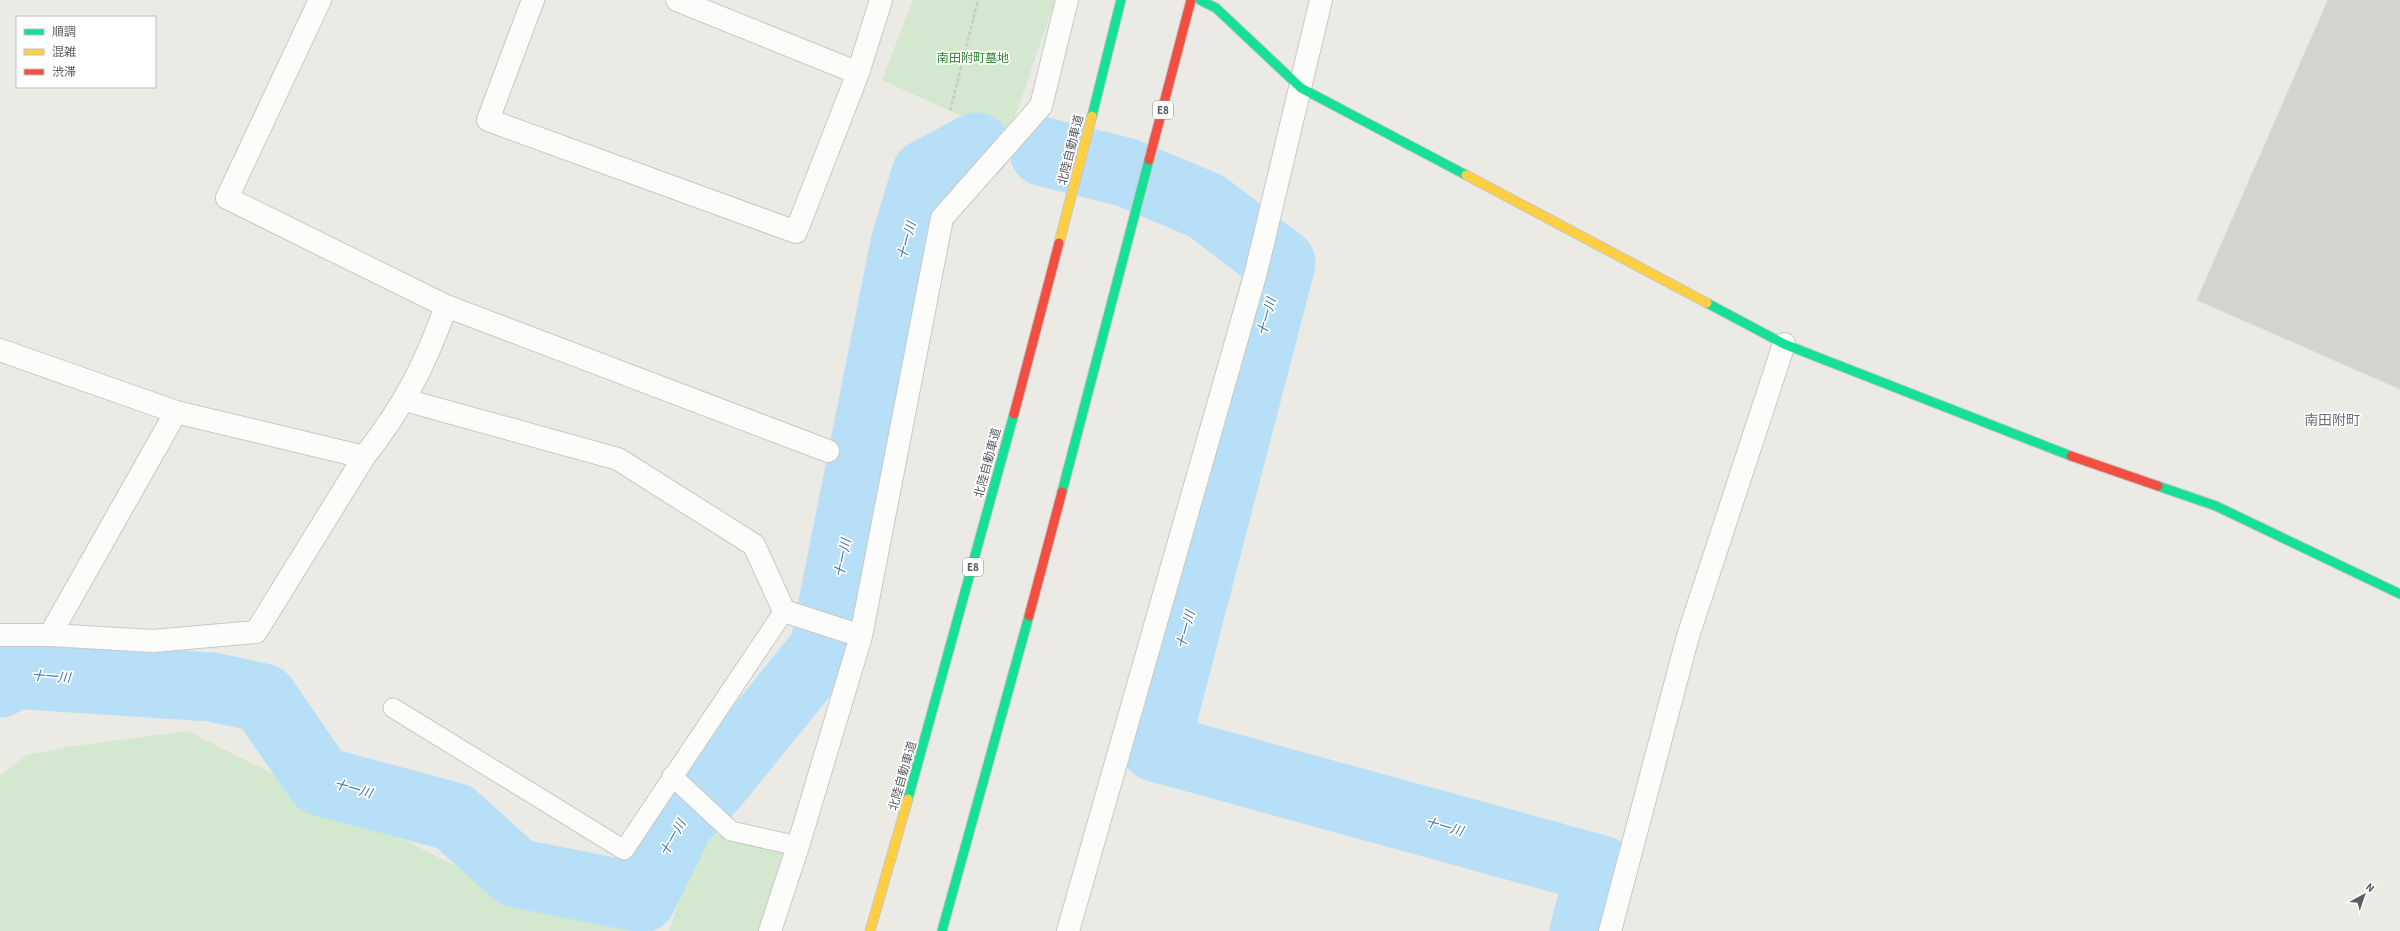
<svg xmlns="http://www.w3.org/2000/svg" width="2400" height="931" font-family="'Source Sans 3','Noto Sans JP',sans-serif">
<rect width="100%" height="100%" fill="#ebeae5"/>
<!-- green -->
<path fill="#d3e8cf" d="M913,0H1055L1008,137L882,80Z
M188,731L525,901L641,931H0V776L26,755L74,746Z
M703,829L794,850L768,931H669Z"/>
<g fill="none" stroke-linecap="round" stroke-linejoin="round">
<!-- river -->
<path stroke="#b7dff7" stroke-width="69" d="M1044,152L1125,172L1206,206L1281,263L1155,747L1601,870L1584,931
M0,683L11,674L212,687L263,698L320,781L454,817L516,873L642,898L681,819L716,782L824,649L905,244L926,174L976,147"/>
</g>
<!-- building -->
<path fill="#d4d3d0" stroke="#dad8d4" d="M2328,0H2400V389L2197,300Z"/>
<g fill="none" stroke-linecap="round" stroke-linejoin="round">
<defs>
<path id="lane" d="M393,708L624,850L784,611
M672,776L731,831L798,846"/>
<path id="street" d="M320,0L227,198L446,306L828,451
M533,0L488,120L796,232L858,73L881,0
M677,0L858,73
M0,350L176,412L364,457L256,632L153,641L50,635H0
M405,400L618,459L754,545L784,611L861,636
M364,457C403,407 425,366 446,306
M50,635L176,412
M770,931L798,846L861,636L942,218L1041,106L1067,0
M1068,931L1256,272L1321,0
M1610,931L1688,636L1784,344"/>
<path id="fast" d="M1200,0L1216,8L1301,88L1466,175
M1092,116L1121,0
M1707,303L1784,344L2071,456
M2158,486L2216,506L2400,594
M1062,492L1149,160
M908,799L1014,414
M942,931L1029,616"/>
<path id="slow" d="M1466,175L1707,303
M1059,243L1092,116
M870,931L908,799"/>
<path id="jam" d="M1149,160L1191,0
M1014,414L1059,243
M2071,456L2158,486
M1029,616L1062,492"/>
</defs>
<!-- lane casing -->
<use href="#lane" stroke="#c8c8c7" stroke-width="21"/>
<!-- street casing -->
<use href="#street" stroke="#c8c8c7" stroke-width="24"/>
<!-- fast casing -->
<use href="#fast" stroke="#c7c7c6" stroke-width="11"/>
<!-- slow casing -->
<use href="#slow" stroke="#c7c7c6" stroke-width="11"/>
<!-- jam casing -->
<use href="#jam" stroke="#c7c7c6" stroke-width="11"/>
<!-- path -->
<path stroke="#c7ccc9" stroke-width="2.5" stroke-dasharray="4 2" stroke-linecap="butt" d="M950,111L978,0"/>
<!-- lane -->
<use href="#lane" stroke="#fcfcfb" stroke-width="19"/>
<!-- street -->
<use href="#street" stroke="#fcfcfb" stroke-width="22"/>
<!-- fast -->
<use href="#fast" stroke="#16e098" stroke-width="9"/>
<!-- slow -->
<use href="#slow" stroke="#ffcf43" stroke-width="9"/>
<!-- jam -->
<use href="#jam" stroke="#f24e42" stroke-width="9"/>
</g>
<g text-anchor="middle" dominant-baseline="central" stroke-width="3.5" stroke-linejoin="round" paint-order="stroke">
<!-- shield labels -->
<g fill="#fff" stroke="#8c8f92" stroke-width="1">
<rect x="1153" y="101" width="20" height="18" rx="3"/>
<rect x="963" y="558" width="20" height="18" rx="3"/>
</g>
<g font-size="11" font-weight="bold" fill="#5a5f64">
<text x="1163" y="110">E8</text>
<text x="973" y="567">E8</text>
</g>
<!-- park labels -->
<g font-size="12" fill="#318432" stroke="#fff">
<text x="973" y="58">南田附町墓地</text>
</g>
<!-- street labels -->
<g font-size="12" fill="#5a5f64" stroke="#fff">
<text transform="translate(1071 150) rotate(-76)">北陸自動車道</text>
<text transform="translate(988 463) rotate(-75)">北陸自動車道</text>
<text transform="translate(903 776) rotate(-74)">北陸自動車道</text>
</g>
<!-- water labels -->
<g font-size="13" font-style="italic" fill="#3875ac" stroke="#fff">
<text transform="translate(907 241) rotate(-75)">十一川</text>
<text transform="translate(1267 317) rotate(-75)">十一川</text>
<text transform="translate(843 558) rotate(-79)">十一川</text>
<text transform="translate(1186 630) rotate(-75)">十一川</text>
<text transform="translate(51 677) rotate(4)">十一川</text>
<text transform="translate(353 789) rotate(15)">十一川</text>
<text transform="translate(1444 827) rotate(15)">十一川</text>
<text transform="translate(673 838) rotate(-61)">十一川</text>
</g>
<!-- quarter labels -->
<g font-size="14" fill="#6b7176" stroke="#fff">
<text x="2332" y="421">南田附町</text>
</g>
</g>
<!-- legend -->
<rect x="16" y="16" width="140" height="72" fill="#ffffff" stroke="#bdbfc1"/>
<rect x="24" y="29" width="20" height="6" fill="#16e098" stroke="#bdbfc1"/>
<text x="52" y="36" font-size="12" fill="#5a5f64">順調</text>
<rect x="24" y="49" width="20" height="6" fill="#ffcf43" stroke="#bdbfc1"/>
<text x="52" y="56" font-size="12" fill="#5a5f64">混雑</text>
<rect x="24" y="69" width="20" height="6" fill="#f24e42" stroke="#bdbfc1"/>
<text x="52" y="76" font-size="12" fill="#5a5f64">渋滞</text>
<!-- north arrow -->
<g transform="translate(2364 895) rotate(40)" stroke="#ffffff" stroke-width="3" paint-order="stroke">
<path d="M0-3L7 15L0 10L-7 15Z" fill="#5a5f64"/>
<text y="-6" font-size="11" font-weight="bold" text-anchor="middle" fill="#5a5f64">N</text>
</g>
</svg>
